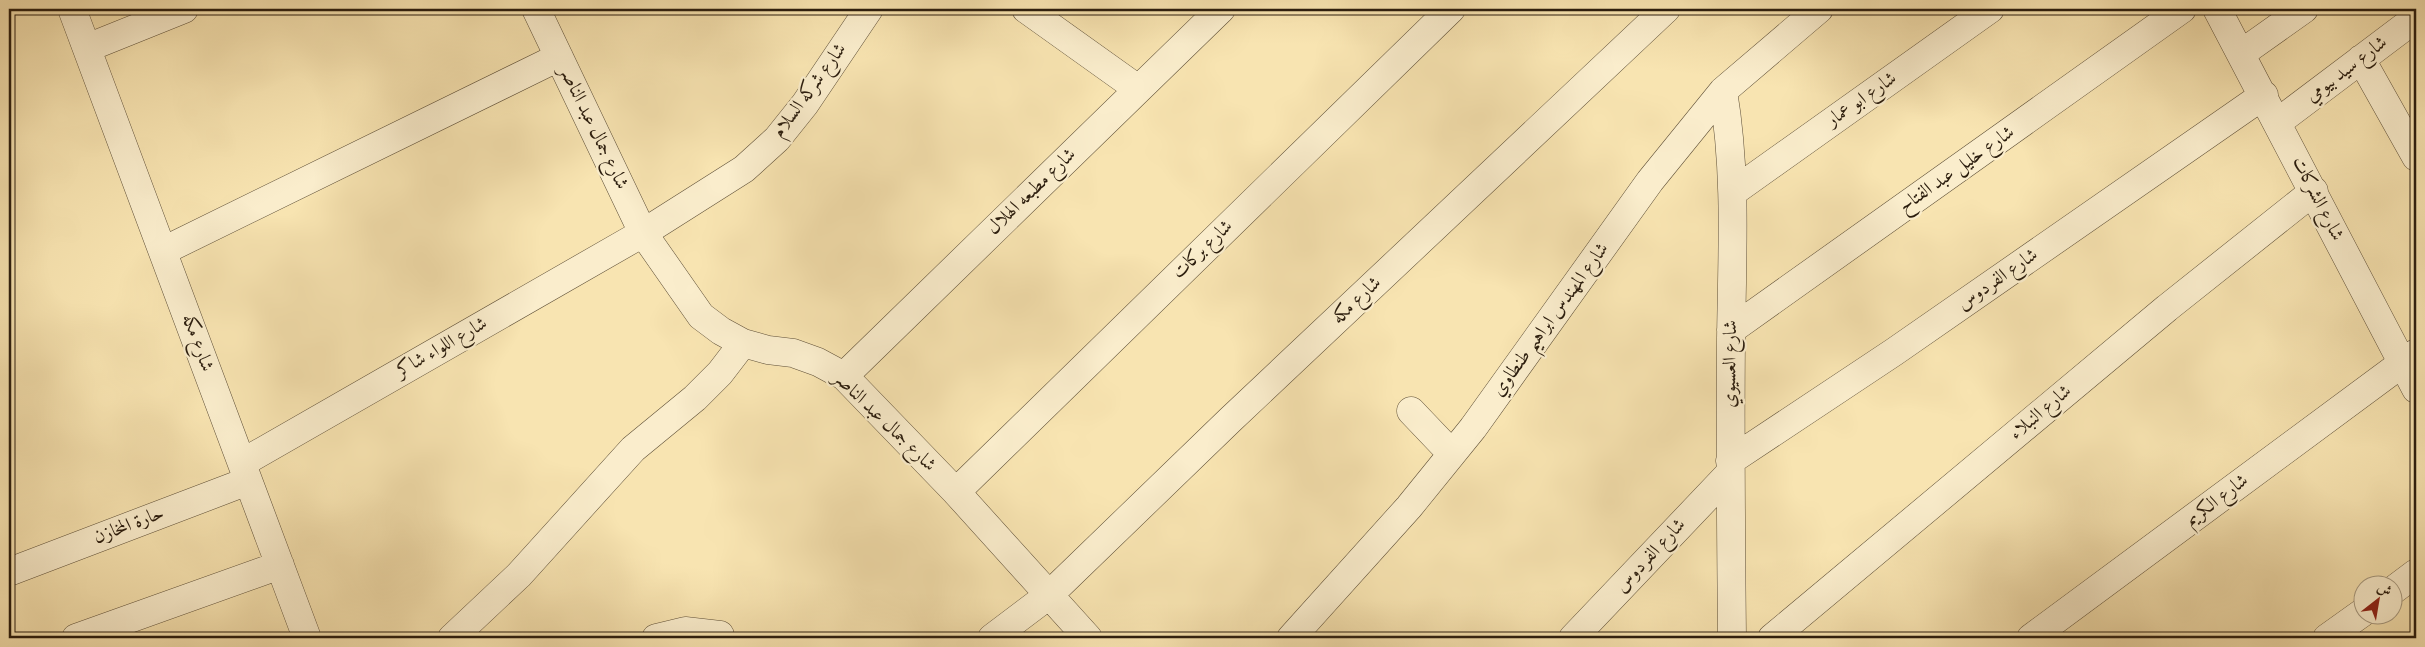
<svg xmlns="http://www.w3.org/2000/svg" width="2425" height="647" font-family="'Sorts Mill Goudy',Amiri,serif">
<rect width="100%" height="100%" fill="#f8e4b1"/>
<filter id="stains"><feTurbulence type="fractalNoise" baseFrequency=".004" numOctaves="4"/><feColorMatrix values="0 0 0 0 .2 0 0 0 0 .09 0 0 0 0 .02 0 0 0 .5 -.17"/></filter>
<radialGradient id="worn" r=".72"><stop offset=".6" stop-color="#630" stop-opacity="0"/><stop offset="1" stop-color="#630" stop-opacity=".3"/></radialGradient>
<g fill="none" stroke-linecap="round" stroke-linejoin="round">
<defs>
<path id="minor" d="M72,9L307,638
M536,9L643,233L701,316L721,331L743,343L768,350L793,353L818,362L844,376L956,492L1088,638
M1026,9L1138,89
M2217,9L2416,389
M87,48L184,9
M2242,53L2304,9
M2361,59L2416,157
M1723,91C1737,174 1732,256 1731,340C1730,439 1731,539 1732,638
M2278,122L2416,18
M1733,192L1990,9
M163,251L559,57
M1731,330L2182,9
M844,376L1221,9
M1411,411L1452,454
M1730,461L1894,352L2264,95
M242,463L643,233L744,169L777,139L805,104L869,9
M956,492L1451,9
M9,572L248,481
M2392,591L2416,573
M76,638L280,565
M452,638L519,575L633,449L695,398L720,373L743,343
M656,638L685,631L720,635
M992,638L1049,595L1230,420L1666,9
M1291,638L1409,507L1473,428L1650,181L1723,91L1819,9
M1573,638L1729,474
M1772,638L2167,308L2314,191
M2031,638L2416,353
M2327,638L2362,613"/>
</defs>
<!-- minor casing -->
<use href="#minor" stroke="#5e4f37" stroke-width="29"/>
<!-- minor -->
<use href="#minor" stroke="#faedcc" stroke-width="28"/>
</g>
<g text-anchor="middle" dominant-baseline="central" stroke-width="4.5" stroke-linejoin="round" paint-order="stroke">
<!-- street labels -->
<g font-size="19" fill="#2b1d0e" stroke="#faedcc">
<text transform="translate(2347 70) rotate(-37)">شارع سيد بيومي</text>
<text transform="translate(810 91) rotate(-54)">شارع شركه السلام</text>
<text transform="translate(1862 100) rotate(-35)">شارع ابو عمار</text>
<text transform="translate(593 128) rotate(64)">شارع جمال عبد الناصر</text>
<text transform="translate(1957 170) rotate(-35)">شارع خليل عبد الفتاح</text>
<text transform="translate(1032 192) rotate(-44)">شارع مطبعه الهلال</text>
<text transform="translate(2317 199) rotate(63)">شارع الشركات</text>
<text transform="translate(1203 250) rotate(-44)">شارع بركات</text>
<text transform="translate(1998 280) rotate(-35)">شارع الفردوس</text>
<text transform="translate(1357 301) rotate(-43)">شارع مكه</text>
<text transform="translate(1551 320) rotate(-54)">شارع المهندس ابراهيم طنطاوي</text>
<text transform="translate(197 343) rotate(70)">شارع مكه</text>
<text transform="translate(442 348) rotate(-30)">شارع اللواء شاكر</text>
<text transform="translate(1731 364) rotate(-89)">شارع العسيوي</text>
<text transform="translate(2041 413) rotate(-40)">شارع النبلاء</text>
<text transform="translate(884 422) rotate(44)">شارع جمال عبد الناصر</text>
<text transform="translate(2217 501) rotate(-37)">شارع الكريم</text>
<text transform="translate(129 526) rotate(-21)">حارة المخازن</text>
<text transform="translate(1651 556) rotate(-47)">شارع الفردوس</text>
</g>
</g>
<!-- margin -->
<rect width="2425" height="647" fill="none" stroke="#f8e4b1" stroke-width="30"/>
<rect x="10" y="10" width="2405" height="627" fill="none" stroke="#2b1d0e" stroke-width="2.5"/>
<rect x="15" y="15" width="2395" height="617" fill="none" stroke="#2b1d0e"/>
<!-- north arrow -->
<g transform="translate(2378 600) rotate(31)"><circle r="24" fill="#faedcc" stroke="#a79a80"/>
<path d="M0-4L9 19L0 12L-9 19Z" fill="#8f2418"/>
<text y="-8" font-size="14" font-weight="bold" text-anchor="middle" fill="#2b1d0e">ش</text>
</g>
<rect width="100%" height="100%" filter="url(#stains)"/>
<rect width="100%" height="100%" fill="url(#worn)"/>
</svg>
